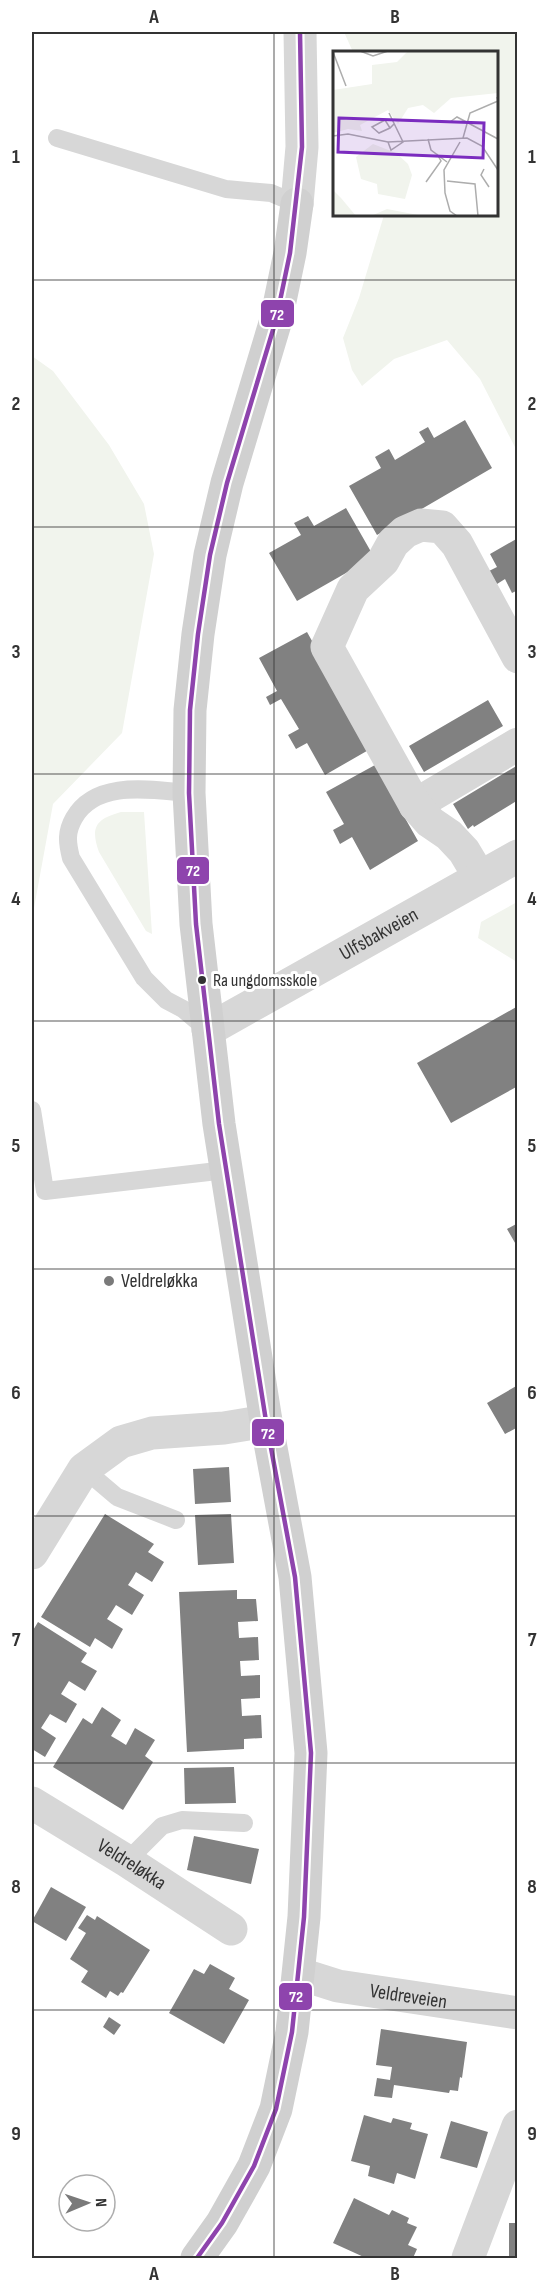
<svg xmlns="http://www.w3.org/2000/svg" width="549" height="2290" font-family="'Sofia Sans Condensed',sans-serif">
<rect width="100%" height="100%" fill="#fff"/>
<!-- green -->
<path fill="#f1f4ed" d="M344,32H517V451L480,379L447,340L394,359L362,386L352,370L343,338L359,298L384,215L496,214V52H353Z
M32,356L53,371L109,445L144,504L154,554L122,733L53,804L32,919Z
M121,812H144L152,934L146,931L99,852C90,827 96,819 121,812Z
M517,902V962L478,938L481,922Z"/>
<!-- building -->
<path fill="#818181" d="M465,420L492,468L377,535L349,486L381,468L375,457L389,449L395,460L425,442L419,432L428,427L434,438Z
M346,508L374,557L297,601L269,553L301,535L294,523L308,516L314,526Z
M518,538V590L512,593L505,579L497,584L489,571L497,567L490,554Z
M307,632L372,748L325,775L307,743L296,749L288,735L299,729L281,699L270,705L266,697L277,691L259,658Z
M488,700L503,726L424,772L409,746Z
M375,765L418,841L370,870L352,837L340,844L333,830L344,824L326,792Z
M518,765V800L474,827L473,825L468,829L453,804Z
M518,1006V1086L451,1123L417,1063Z
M518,1223V1248L507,1229Z
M518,1385V1427L505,1434L487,1403Z
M229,1467L231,1502L195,1504L193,1469Z
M105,1514L154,1544L148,1552L164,1562L152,1582L136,1572L132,1579L128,1585L144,1595L132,1615L116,1605L111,1613L107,1619L123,1629L112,1649L95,1638L90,1647L41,1617Z
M231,1514L234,1563L198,1565L195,1515Z
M237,1590V1599H256L258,1621L238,1622L239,1638L258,1637L259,1660L240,1661L241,1676L260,1675V1698L241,1699L242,1716L261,1715L262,1738L244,1739V1749L187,1752L179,1592Z
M38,1622L87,1653L81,1662L97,1671L85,1691L69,1681L61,1694L77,1704L66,1723L50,1714L41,1728L56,1738L45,1757L32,1749V1632Z
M102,1707L121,1720L111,1736L118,1740L126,1745L135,1728L155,1740L145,1756L153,1762L123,1810L53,1767L83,1718L92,1724Z
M234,1767L236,1803L185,1804L184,1768Z
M194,1836L259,1849L251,1884L187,1870Z
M51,1887L86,1907L66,1941L32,1921Z
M87,1915L95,1920L97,1916L150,1950L123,1993L121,1992L118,1996L110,1991L106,1998L81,1982L88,1971L70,1959L86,1933L78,1928Z
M210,1964L235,1978L229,1989L249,2000L224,2044L169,2013L194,1969L204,1974Z
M109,2017L121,2025L114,2035L103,2027Z
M381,2029L467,2042L462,2078L460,2077L458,2091L450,2090L449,2093L394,2085L392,2098L374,2096L377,2078L390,2080L392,2067L376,2065Z
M364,2115L391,2123L393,2118L412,2123L410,2129L428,2134L415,2179L397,2173L394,2184L368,2176L370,2166L351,2161Z
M451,2121L488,2132L477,2168L440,2158Z
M354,2198L389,2215L392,2210L409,2218L407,2223L417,2227L408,2245L417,2249L413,2258H366L333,2243Z
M509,2223H518V2258H509Z"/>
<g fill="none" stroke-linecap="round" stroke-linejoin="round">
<!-- lane -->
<path stroke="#d7d7d7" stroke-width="18" d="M57,138L226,189L271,193L297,204
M189,793C152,790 96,779 74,818C66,832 67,842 71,858L144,978L166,1000L183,1009L208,1030
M32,1110L45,1191L226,1170
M84,1469L117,1497L176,1520
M127,1861L162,1826L182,1820L244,1823"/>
<!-- street -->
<g stroke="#d7d7d7" stroke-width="33">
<path d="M297,204L302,147L300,32"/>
<path d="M415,805L518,744"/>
<path d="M479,876L464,851L449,835L430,822L415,805L327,647L353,589L383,561L393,543L405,532L421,525L442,527L457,544L518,657"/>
<path id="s1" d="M208,1030L518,856"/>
<path d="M32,1553L84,1469L121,1442L152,1433L224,1428L266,1421"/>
<path id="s2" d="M32,1803L127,1861L231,1929"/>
<path id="s3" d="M300,1974L338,1986L518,2013"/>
<path d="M468,2258L518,2126"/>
</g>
<!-- secondary -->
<path stroke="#d0d0d0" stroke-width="33" d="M197,2258L222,2223L254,2166L276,2109L292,2032L304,1917L311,1753L295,1577L266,1421L219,1124L196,924L189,793L190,710L198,634L210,555L227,483L276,320L290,253L297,204"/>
<defs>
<path id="bus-1" d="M197,2258L222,2223L254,2166L276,2109L292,2032L304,1917L311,1753L295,1577L266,1421L219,1124L196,924L189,793L190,710L198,634L210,555L227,483L276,320L290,253L302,147L300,32"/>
</defs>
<!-- bus-1 casing -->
<use href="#bus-1" stroke="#fff" stroke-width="9"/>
<!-- bus-1 -->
<use href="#bus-1" stroke="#8e44ad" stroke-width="4.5"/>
</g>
<!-- grid -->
<path fill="none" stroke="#333" stroke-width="1.5" stroke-opacity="0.55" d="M274,32V2258M32,280H518M32,527H518M32,774H518M32,1021H518M32,1269H518M32,1516H518M32,1763H518M32,2010H518"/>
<!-- markers -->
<circle fill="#333" stroke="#fff" stroke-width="2" cx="202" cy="980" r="5"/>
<circle fill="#7a7a7a" stroke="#fff" stroke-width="2" cx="109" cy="1281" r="6"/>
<g text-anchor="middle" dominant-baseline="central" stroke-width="6" stroke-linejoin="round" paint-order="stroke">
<!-- bus labels -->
<g font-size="18" fill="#333" stroke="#fff" text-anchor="start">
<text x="213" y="980">Ra ungdomsskole</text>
</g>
<!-- street labels -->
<g font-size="20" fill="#333" stroke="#fff">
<text stroke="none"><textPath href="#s1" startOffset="196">Ulfsbakveien</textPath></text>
<text stroke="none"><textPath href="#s2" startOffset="117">Veldreløkka</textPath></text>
<text stroke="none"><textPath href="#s3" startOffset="111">Veldreveien</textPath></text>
</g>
<!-- poi labels -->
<g font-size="20" fill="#333" stroke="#fff" text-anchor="start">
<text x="121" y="1281">Veldreløkka</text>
</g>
</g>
<!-- overview -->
<g transform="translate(333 51)">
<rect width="165" height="165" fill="#fff"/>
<path d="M75,0H165V42L118,47L101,62L90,54L75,57L65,73L55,59L27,74L29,80L15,78L0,82V39L39,33V14L64,11ZM40,93L63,102L75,113L79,124L72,148L45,143L44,133L28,128L23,106ZM0,139L8,147L23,165H0ZM54,158L85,164L93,165H38Z" fill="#f1f4ed"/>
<path fill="none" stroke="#adadad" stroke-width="1.5" d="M27,0L40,5L55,0M0,1L13,35M117,71L124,66L165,88M57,77L52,69L39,76L46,82L57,77L61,73M0,85L15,83L55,91L134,87L149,95L165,119M130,87L137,62L165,50L164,46M95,88L98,99L114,111M55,91L58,99L70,91L56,62M151,118L148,124L156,136M114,130L142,133L145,165M93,131L108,110L104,103M124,165L117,160L112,142L111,119L127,91"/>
<path fill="#7b2cbf" fill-opacity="0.15" stroke="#7b2cbf" stroke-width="3" d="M6,67L151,72L150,107L5,101Z"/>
<rect width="165" height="165" fill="none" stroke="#333" stroke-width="3"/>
</g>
<g stroke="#fff" stroke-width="2">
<rect x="260" y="299" width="35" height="29" rx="6" fill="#8e44ad"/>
<rect x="176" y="856" width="34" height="29" rx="6" fill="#8e44ad"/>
<rect x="251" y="1418" width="34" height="29" rx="6" fill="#8e44ad"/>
<rect x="278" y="1982" width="35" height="29" rx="6" fill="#8e44ad"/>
</g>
<g font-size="16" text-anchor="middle" font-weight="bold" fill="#fff">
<text x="277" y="320">72</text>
<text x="193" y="876">72</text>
<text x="268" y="1439">72</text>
<text x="296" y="2002">72</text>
</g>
<!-- border -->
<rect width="549" height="2290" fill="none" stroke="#ffffff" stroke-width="66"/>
<!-- north arrow -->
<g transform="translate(87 2203) rotate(88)"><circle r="28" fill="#ffffff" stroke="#adadad" stroke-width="1.5"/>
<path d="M0-4.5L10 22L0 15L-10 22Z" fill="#7a7a7a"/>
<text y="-9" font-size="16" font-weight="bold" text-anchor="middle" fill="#333333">N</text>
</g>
<rect x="33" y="33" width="483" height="2224" fill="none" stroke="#333" stroke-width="2"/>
<g font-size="20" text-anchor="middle" font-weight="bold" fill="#333">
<text x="154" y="23">A</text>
<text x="395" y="23">B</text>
<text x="16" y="163">1</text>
<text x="532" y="163">1</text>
<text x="16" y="410">2</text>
<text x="532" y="410">2</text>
<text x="16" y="658">3</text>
<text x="532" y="658">3</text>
<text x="16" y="905">4</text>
<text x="532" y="905">4</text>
<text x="16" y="1152">5</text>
<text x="532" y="1152">5</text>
<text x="16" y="1399">6</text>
<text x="532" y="1399">6</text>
<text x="16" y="1646">7</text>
<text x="532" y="1646">7</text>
<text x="16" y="1893">8</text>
<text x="532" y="1893">8</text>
<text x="16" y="2140">9</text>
<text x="532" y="2140">9</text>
<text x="154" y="2280">A</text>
<text x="395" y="2280">B</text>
</g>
</svg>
